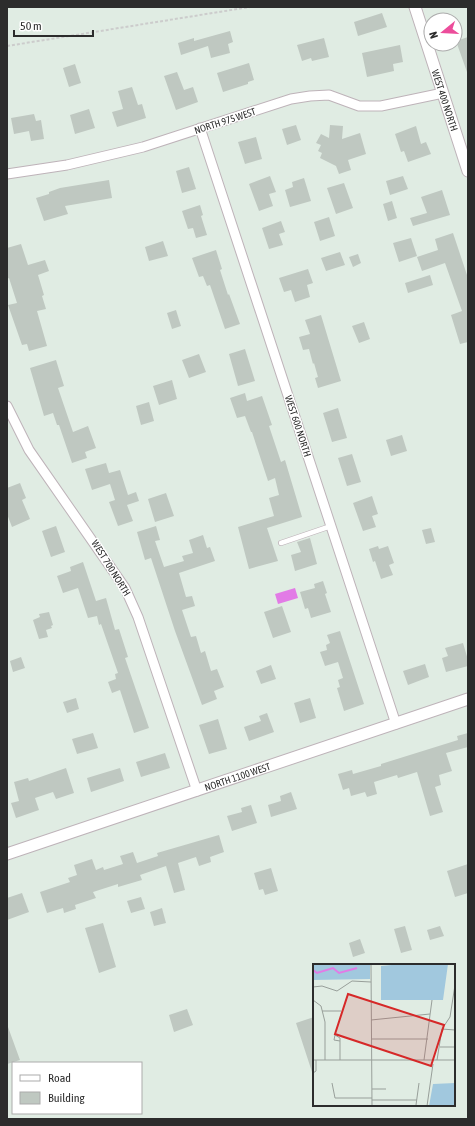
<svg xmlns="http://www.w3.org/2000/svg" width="475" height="1126" font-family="'Asap Condensed',sans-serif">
<rect width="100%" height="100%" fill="#e0ece3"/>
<!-- water -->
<path fill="#e27be6" d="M295,588L298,598L278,604L275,594Z"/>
<!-- building -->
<path fill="#bfc8c1" d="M382,13L387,27L358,36L354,22Z
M230,31L233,42L228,44L230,53L211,58L208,46L181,55L178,43L194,38V41Z
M468,37V72H467L456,41Z
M324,38L329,57L312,61L311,58L302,61L297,45Z
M400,45L403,62L393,64L394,71L367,77L362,53Z
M249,63L254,80L248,82V84L223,92L217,73Z
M75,64L81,83L69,87L63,68Z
M177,72L184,90L193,87L198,102L176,110L164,76Z
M132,87L138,105L142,104L146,118L117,127L112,112L123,109L118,91Z
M89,109L95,128L75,134L70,115Z
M34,114L36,121L41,120L44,139L31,141L29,131L14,134L11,118Z
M296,125L301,140L287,145L282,129Z
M330,125L343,126L342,139L360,133L366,154L348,160L351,170L339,174L336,166L320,158L322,153L318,151L321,145L316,143L321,134L329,138Z
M416,126L421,144L426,142L431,154L408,162L404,151L401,152L395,134Z
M256,137L262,159L245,164L238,142Z
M189,167L196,189L182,193L176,171Z
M270,176L276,192L269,194L273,206L259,211L249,184Z
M403,176L408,189L390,195L386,181Z
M304,178L311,201L290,207L285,190L293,187L292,182Z
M109,180L112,198L65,206L68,214L44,221L36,198L49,194V192L60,188Z
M344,183L353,208L336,214L327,188Z
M442,190L450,215L413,226L410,218L427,213L421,197Z
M392,201L397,218L388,221L383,204Z
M200,205L203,215L201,216L207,235L196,238L193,228L188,229L182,211Z
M329,217L335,236L320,241L314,222Z
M281,221L285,232L279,234L283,245L269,249L262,228Z
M453,233L468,278V342L460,344L451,315L462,311L445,263L422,271L417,257L438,250L435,239Z
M411,238L417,256L399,262L393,243Z
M163,241L168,256L149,261L145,247Z
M21,244L28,265L45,260L49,271L38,275L44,295L42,296L46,309L37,311L47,346L29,351L27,344L22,345L8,305L17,303L9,278L7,279V248Z
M216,250L222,269L220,270L228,295L229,294L240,324L225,329L210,285L207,286L203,276L199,277L192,258Z
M340,252L345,265L326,271L321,258Z
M358,254L361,263L353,267L349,257Z
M308,269L313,283L307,285L310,297L295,302L291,290L284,292L279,278Z
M430,275L433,285L408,293L405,283Z
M176,310L181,326L172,329L167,313Z
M321,315L341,381L318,388L315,378L318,377L314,363L313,364L309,349L303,350L299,337L310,334L305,320Z
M364,322L370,339L359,343L352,326Z
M245,349L255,381L238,386L229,354Z
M199,354L206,372L189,378L182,360Z
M56,360L64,386L58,388L73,432L88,426L96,448L85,452L87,458L72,463L59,425H57L53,413L44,416L30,368Z
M172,380L177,399L159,405L153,386Z
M245,393L247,401L262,396L272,425L269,426L281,462L285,460L302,517L267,528L278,561L249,569L238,527L274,516L269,498L279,495L275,478L268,481L252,432H251L245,416L237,418L230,398Z
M149,402L154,421L141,425L136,406Z
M338,408L347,438L332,442L323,413Z
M402,435L407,451L391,456L386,440Z
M352,454L361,482L347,486L338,458Z
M106,463L109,473L120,470L128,495L136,492L139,501L127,505L133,521L118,526L109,502L115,500L110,484L92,490L85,469Z
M20,483L26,498L22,500L30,519L12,527L7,514V488Z
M166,493L174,516L155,522L148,499Z
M372,496L378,514L372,516L376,527L363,531L353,503Z
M56,526L65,552L51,557L42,531Z
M156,526L160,540L155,541L164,567L184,561L182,556L193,553L189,540L203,535L207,548L210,547L215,561L179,573L186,597L192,596L195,606L182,610L191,637L196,636L201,653L205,651L211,671L217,669L224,687L214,691L217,699L202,705L175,631L151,558L145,560L137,532Z
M431,528L435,542L426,544L422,530Z
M310,538L317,564L295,571L291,555L301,552L297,542Z
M378,546L379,549L388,546L394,563L389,565L393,575L381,579L375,561L373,562L369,549Z
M83,562L96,601L106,598L115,630L119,629L128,657L125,658L149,728L134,733L120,690L112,693L108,682L116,679L115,674L118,673L101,624L99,625L97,616L88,618L78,588L63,593L57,576L71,571L70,567Z
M323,581L327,593L325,594L331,612L311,618L308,608L305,609L300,592L315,588L314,584Z
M282,606L291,632L273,638L264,612Z
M49,612L53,625L51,626L52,628L46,630L48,637L39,639L33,620L40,617L39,614Z
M340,631L364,704L344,711L337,688L340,687L338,680L343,678L338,662L325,666L320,652L327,650L326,645L330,643L327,635Z
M463,643L468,660V666L446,672L442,658L448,656L445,648Z
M21,657L25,668L13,672L10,661Z
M425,664L429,677L408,685L403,671Z
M271,665L276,679L261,684L256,671Z
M76,698L79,709L67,713L63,702Z
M310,698L316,718L300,723L294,703Z
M267,713L274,732L249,741L244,727L261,721L259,716Z
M218,719L227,749L209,754L199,725Z
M93,733L98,748L77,754L72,739Z
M468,733V747L446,753L452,771L439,775L441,785L435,787L443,812L430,816L417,772L398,778L397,775L374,782L377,794L367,797L365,792L351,796L349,788L343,790L338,774L352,770L353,774L381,766V764L458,740L457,736Z
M165,753L170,768L141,777L136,762Z
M66,768L74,793L56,799L53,792L35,798L39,810L16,818L11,803L19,801L14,782L28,778L29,781Z
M120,768L124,781L91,792L87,778Z
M291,792L297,809L271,817L268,805L281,801L280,796Z
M251,805L257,823L232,831L227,816L242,812L241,808Z
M219,835L224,852L210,857L211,862L199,866L196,857L178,863L185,890L174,893L166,866L140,875L142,880L118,887V884L93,892L96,898L75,905L76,909L64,913L63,908L47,913L40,892L70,882L68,878L77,875L74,865L92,859L96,870L103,867L104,870L123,864L120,856L133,852L137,863L158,856L157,853Z
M468,864V893L455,897L447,871Z
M271,868L278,891L265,895L263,889L259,890L254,873Z
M22,893L29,912L7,920V898Z
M141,897L145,909L131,913L127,901Z
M162,908L166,923L154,926L150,912Z
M103,923L116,967L99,973L85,928Z
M405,926L412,950L401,953L394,929Z
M440,926L444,936L430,940L427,930Z
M360,939L365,953L353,957L349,943Z
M187,1009L193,1025L174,1032L169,1015Z
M314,1017V1072H312L296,1023Z
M7,1027H8L20,1060L7,1064Z"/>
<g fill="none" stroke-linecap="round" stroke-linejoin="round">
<defs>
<path id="service" d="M281,543L331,526"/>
<path id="minor" d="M200,128L396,724
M7,174L67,165L143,147L291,99L310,96L329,95L359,106H381L443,93
M7,406L29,450L125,588L138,617L197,791"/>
<g id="tertiary">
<path id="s1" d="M415,7L468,171"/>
<path id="s2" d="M7,854L468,699"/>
</g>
</defs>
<!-- service casing -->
<use href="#service" stroke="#beb3b9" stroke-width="6"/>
<!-- minor casing -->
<use href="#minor" stroke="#beb3b9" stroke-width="11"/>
<!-- tertiary casing -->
<use href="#tertiary" stroke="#beb3b9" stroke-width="13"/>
<!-- path -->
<path stroke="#ccc" stroke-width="2" stroke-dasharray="3 2" stroke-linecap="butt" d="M7,46L250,7"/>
<!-- service -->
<use href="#service" stroke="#fff" stroke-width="4.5"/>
<!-- minor -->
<use href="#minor" stroke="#fff" stroke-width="9"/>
<!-- tertiary -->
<use href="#tertiary" stroke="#fff" stroke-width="11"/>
</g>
<g text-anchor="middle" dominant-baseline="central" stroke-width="3" stroke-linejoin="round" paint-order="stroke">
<!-- street labels -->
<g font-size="10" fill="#2c2c2c" stroke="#fff">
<text stroke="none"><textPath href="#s1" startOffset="98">WEST 400 NORTH</textPath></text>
<text transform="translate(225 121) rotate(-18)">NORTH 975 WEST</text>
<text transform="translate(298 426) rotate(72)">WEST 600 NORTH</text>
<text transform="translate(111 568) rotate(58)">WEST 700 NORTH</text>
<text stroke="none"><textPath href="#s2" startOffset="243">NORTH 1100 WEST</textPath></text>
</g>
</g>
<!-- overview -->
<g transform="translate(313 964)">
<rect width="142" height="142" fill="#e0ece3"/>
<path d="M0,0H57V15L0,16ZM89,0H135L130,36H68V2ZM142,119V142H116L120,120Z" fill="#a1c8de"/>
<path fill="none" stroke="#e27be6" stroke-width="2" d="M0,6L4,9L20,4L26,9L44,4"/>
<path fill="none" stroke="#989f9a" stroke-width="1" d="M58,0L59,142M0,23L9,22L24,27L39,17L58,18M0,36L8,42L12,58V96M9,47H28M58,56L117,50M129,65L142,66M58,75H115M27,77L21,76L22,71L27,74V96M127,83H142M0,96H142M111,96L119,36M124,96L129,65L137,53L142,21M0,109L3,107V96M19,119L22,134H59M59,125H73M59,136H104M103,141L106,119M114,142L120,100"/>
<path fill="#d62828" fill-opacity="0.15" stroke="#d62828" stroke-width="2" d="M35,30L131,61L118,102L22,70Z"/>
<rect width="142" height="142" fill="none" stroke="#2c2c2c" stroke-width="2"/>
</g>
<!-- border -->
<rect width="475" height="1126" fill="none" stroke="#2c2c2c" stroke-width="16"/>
<!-- legend -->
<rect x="12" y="1062" width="130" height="52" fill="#ffffff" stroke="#ababab"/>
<rect x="20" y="1075" width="20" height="6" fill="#ffffff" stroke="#ababab"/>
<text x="48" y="1082" font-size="12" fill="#2c2c2c">Road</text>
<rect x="20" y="1092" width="20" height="12" fill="#bfc8c1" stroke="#ababab"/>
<text x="48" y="1102" font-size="12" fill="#2c2c2c">Building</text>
<!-- north arrow -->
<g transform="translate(443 32) rotate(252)"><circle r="19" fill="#ffffff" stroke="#ababab"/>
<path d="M0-3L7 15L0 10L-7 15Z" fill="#ec4d9b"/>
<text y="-6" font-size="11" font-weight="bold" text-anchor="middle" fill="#2c2c2c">N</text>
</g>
<!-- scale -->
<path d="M14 30v6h79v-6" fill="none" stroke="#2c2c2c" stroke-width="2"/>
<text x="20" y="30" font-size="12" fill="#2c2c2c" stroke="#ffffff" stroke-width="3" paint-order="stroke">50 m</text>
</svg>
